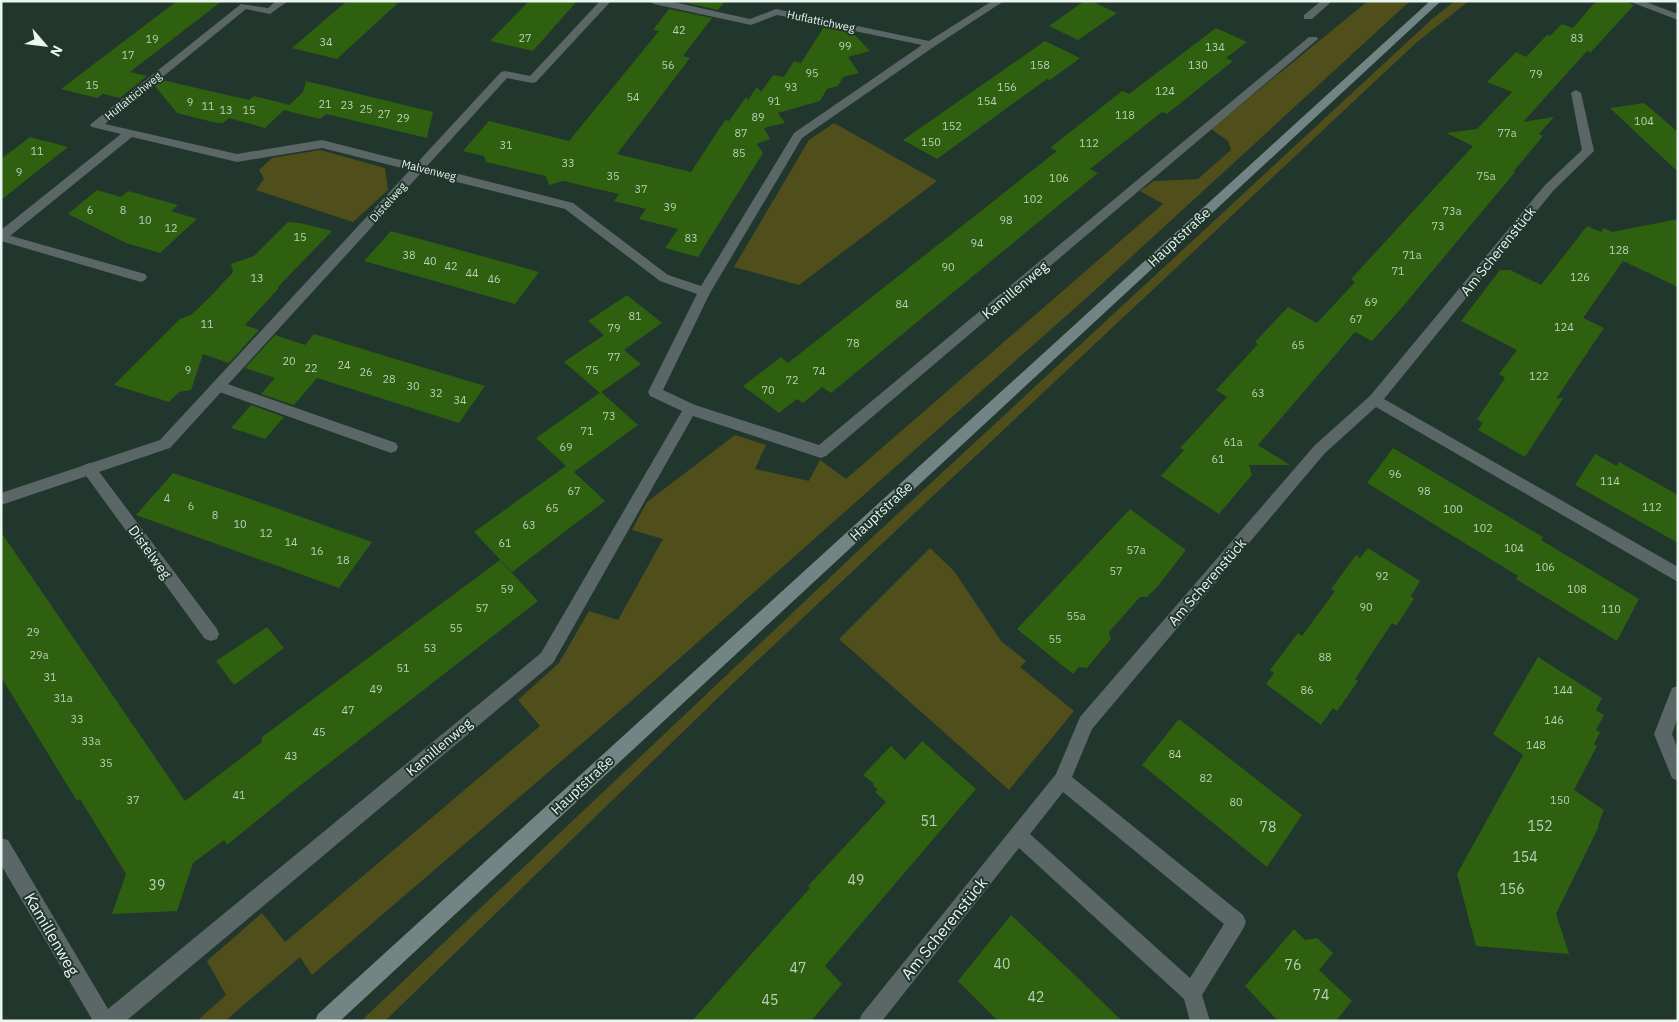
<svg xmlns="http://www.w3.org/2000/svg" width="1679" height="1022" font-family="'IBM Plex Sans',sans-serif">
<rect width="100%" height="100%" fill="#21362d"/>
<!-- green -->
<path fill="#504f1c" d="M1368,1H1410L1093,292L629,703L312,975L300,957L225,1021H197L226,995L207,961L262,913L285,942L540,726L518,700L559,663L589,611L618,620L663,539L632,530L647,502L735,435L766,445L755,469L809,481L820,460L846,479L1163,204L1140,191L1154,181L1198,179L1231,150L1228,141L1211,129Z
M1455,1H1469L1417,42L727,689L385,1021H361L878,532L1431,20Z
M834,123L937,181L799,285L734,267L809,140Z
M320,150L385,168L388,190L353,222L256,190L264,179L259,170L272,158Z
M930,548L954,571L1001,641L1026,661L1020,667L1074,711L1009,790L839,639Z"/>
<!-- building -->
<path fill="#2e600f" d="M177,1H222L130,72L147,76L120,98L103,94L97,98L61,89Z
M347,1H400L337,59L292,48Z
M529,1H577L533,51L490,41Z
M679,1H725L718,10Z
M1084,1H1091L1117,13L1078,40L1049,26Z
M1596,1H1626L1634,5L1591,52L1587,51L1523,122L1554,117L1539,134L1543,136L1513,172L1516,171L1399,311L1372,341L1355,332L1258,445L1290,465H1249L1252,475L1219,514L1161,476L1184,450L1180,448L1227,397L1216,390L1258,344L1255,342L1288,307L1317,323L1355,282L1351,279L1473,146L1446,133L1477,129L1512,92L1487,82L1516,52L1526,57L1547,35L1550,36L1562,24L1573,28Z
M669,9L712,18L683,56L690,58L617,154L691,172L725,120L729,121L746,97L748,100L757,87L761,92L773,75L784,77L794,61L801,63L824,27L853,33L870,51L848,57L859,73L843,77L838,86L827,89L820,101L778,113L785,123L764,128L770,139L757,144L763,153L698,257L665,248L678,229L639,219L646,209L614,201L619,194L563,181L549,185L546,176L486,162L484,156L463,151L489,121L569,141L659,31L653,30Z
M1216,28L1247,42L1226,58L1233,61L1167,114L1162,112L1090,169L1098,173L831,393L822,387L803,403L797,399L779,413L743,386L781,357L788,363L1057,151L1050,148L1122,91L1129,94Z
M1045,41L1080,58L1050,80L1047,79L937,159L903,140Z
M162,80L249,100L254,96L290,105L286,108L303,92L306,81L433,112L427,138L326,114L320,119L284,110L265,128L229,118L223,123H217L177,113L155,86Z
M1644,103L1678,132V172L1610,108Z
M30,137L68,147L1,200V159Z
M97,190L121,197L128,191L178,205L171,211L197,219L160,253L126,243L68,214Z
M1678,219V287L1623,261L1583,318L1604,328L1556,399L1564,397L1525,457L1478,430L1483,423L1477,419L1505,378L1499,374L1517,350L1461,321L1500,270H1510L1541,285L1587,226L1601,232L1604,228L1612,232Z
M288,222L300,223L332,231L278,287V289L245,325L259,330L229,363L203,354L191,390L179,392L169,402L114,385L180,319L191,315L211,296L233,272L231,264L254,256Z
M391,231L453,248L539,272L515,304L364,261Z
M627,295L662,323L624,350L641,364L600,393L564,362L604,335L588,321Z
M314,334L392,358L485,386L459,423L317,378L294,405L261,394L275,378L245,368L275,335L305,345Z
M601,392L638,425L574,472L605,501L512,572L474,532L566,466L536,438Z
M251,405L284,417L265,439L231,428Z
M1393,448L1543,537L1541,540L1639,599L1617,641L1516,579L1518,576L1367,483Z
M1595,454L1617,466L1619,462L1678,495V543L1575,485Z
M173,473L239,495L372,542L339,588L136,515Z
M1130,509L1186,550L1158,586L1147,597H1140L1109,632L1111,639L1087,668L1079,667L1073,674L1017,629Z
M1,532L185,801L262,742V737L500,560L538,601L292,792L227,845L224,840L193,863L177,911L112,914L126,874L80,799L77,801L1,677Z
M1368,548L1420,581L1411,596L1414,599L1396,626L1392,623L1355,679L1358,681L1347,697L1337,711L1333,708L1321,725L1266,684L1274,673L1270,670L1298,633L1302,636L1335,591L1331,589L1356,555L1360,558Z
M267,627L284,648L234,685L216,661Z
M1538,657L1602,698L1596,710L1604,715L1596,730L1600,732L1594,744L1597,746L1574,790L1604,810L1598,825L1599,826L1556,914L1569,954L1476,946L1457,874L1523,755L1493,734Z
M1179,719L1302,815L1267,867L1142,765Z
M922,741L976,789L825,966L842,984L811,1021H692L810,888L808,886L886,802L875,792L878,790L873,785L874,784L863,775L891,746L905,760Z
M1011,915L1079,979L1122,1021H998L958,981Z
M1294,929L1305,940L1317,938L1333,953L1319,970L1352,1001L1336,1021H1278L1245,986Z"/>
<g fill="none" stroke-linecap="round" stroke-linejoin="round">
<!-- lane -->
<path fill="#5b6766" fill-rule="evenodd" d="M1628,1H1643L1678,14V20Z
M1,233L145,274L147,277L145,280L141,282L1,241Z
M219,381L396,443L398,447L396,451L391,453L214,390L212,386L214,382Z
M89,463L94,465L217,629L219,634L217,639L211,641L205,639L84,473L82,469L84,465Z"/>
<!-- street -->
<path fill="#5b6766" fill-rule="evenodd" d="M276,1H288L270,14L246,9L105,124L237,154L322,140L416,164L501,72L505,71L530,76L600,1H611L536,82L532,83L507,78L427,166L573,203L668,275L701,286L794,133L922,45L777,15L751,25L654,4L649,1H669L750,19L776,9L929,41L992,1H1004L935,46L802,138L710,293L663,390L695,405L819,445L1309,37H1317L1318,39L826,456L821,458L693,416L553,663L126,1021H93L1,865V838L8,840L108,1009L541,653L682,411L650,396L648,392L697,294L660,281L565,209L421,173L170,448L1,505V493L160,440L410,170L322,148L237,162L132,137L5,240L1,241V230L121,134L92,127L90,125L92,123L241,4L268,8Z
M1321,1H1332L1312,19H1304V15Z
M1576,90L1581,93L1594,151L1553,191L1384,399L1678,567V582L1376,407L1325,453L1092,729L1072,777L1243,915L1246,922L1243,929L1202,995L1210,1021H1190L1184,999L1019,848L882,1021H859L862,1014L1056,774L1080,717L1315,445L1370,396L1545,185L1582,150L1571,93ZM1063,792L1224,924L1190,978L1030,834Z
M1678,686V717L1672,734L1678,749V781L1672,778L1654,734L1672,688Z"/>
<!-- secondary -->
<path fill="#728484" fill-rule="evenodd" d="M1430,1H1441L340,1021H315L318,1014Z"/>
</g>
<g text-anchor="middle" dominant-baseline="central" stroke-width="4" stroke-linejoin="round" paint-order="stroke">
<!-- far-street labels -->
<g font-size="11" fill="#eaf6f0" stroke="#21362d">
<text transform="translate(821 21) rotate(12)">Huflattichweg</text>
<text transform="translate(133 96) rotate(-39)">Huflattichweg</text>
<text transform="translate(429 170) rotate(14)">Malvenweg</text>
<text transform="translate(388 202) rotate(-48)">Distelweg</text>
</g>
<!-- number labels -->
<g font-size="11" fill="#bbd0b8">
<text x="679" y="30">42</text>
<text x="525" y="38">27</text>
<text x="1577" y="38">83</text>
<text x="152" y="39">19</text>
<text x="326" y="42">34</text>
<text x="845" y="46">99</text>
<text x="1215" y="47">134</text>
<text x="128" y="55">17</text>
<text x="668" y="65">56</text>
<text x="1040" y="65">158</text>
<text x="1198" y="65">130</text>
<text x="812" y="73">95</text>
<text x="1536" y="74">79</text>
<text x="92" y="85">15</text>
<text x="791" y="87">93</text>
<text x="1007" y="87">156</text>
<text x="1165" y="91">124</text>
<text x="633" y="97">54</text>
<text x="774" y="101">91</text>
<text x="987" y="101">154</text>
<text x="190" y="102">9</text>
<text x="325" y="104">21</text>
<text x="347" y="105">23</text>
<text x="208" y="106">11</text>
<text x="366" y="109">25</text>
<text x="226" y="110">13</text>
<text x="249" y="110">15</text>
<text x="384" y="114">27</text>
<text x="1125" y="115">118</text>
<text x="758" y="117">89</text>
<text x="403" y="118">29</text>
<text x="1644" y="121">104</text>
<text x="952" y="126">152</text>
<text x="741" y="133">87</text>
<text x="1507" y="133">77a</text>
<text x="931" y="142">150</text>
<text x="1089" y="143">112</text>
<text x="506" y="145">31</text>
<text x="37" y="151">11</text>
<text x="739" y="153">85</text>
<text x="568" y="163">33</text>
<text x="19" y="172">9</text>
<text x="613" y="176">35</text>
<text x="1486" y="176">75a</text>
<text x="1059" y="178">106</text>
<text x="641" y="189">37</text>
<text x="1033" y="199">102</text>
<text x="670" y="207">39</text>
<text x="90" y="210">6</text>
<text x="123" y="210">8</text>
<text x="1452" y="211">73a</text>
<text x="145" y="220">10</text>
<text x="1006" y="220">98</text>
<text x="1438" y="226">73</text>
<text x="171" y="228">12</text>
<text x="300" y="237">15</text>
<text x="691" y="238">83</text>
<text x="977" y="243">94</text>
<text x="1619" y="250">128</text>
<text x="409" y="255">38</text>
<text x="1412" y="255">71a</text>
<text x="430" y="261">40</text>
<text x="451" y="266">42</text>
<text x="948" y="267">90</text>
<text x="1398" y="271">71</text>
<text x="472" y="273">44</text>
<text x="1580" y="277">126</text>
<text x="257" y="278">13</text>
<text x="494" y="279">46</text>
<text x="1371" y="302">69</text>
<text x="902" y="304">84</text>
<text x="635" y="316">81</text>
<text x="1356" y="319">67</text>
<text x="207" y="324">11</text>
<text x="1564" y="327">124</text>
<text x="614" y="328">79</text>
<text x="853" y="343">78</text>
<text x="1298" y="345">65</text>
<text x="614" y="357">77</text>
<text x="289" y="361">20</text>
<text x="344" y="365">24</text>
<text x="311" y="368">22</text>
<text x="188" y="370">9</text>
<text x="592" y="370">75</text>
<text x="819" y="371">74</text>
<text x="366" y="372">26</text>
<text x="1539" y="376">122</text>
<text x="389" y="379">28</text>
<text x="792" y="380">72</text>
<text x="413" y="386">30</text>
<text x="768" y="390">70</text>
<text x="436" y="393">32</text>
<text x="1258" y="393">63</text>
<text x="460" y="400">34</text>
<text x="609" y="416">73</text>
<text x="587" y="431">71</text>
<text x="1233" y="442">61a</text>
<text x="566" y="447">69</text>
<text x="1218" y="459">61</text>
<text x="1395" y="474">96</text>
<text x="1610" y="481">114</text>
<text x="574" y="491">67</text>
<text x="1424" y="491">98</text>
<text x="167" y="498">4</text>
<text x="191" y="506">6</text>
<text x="1652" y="507">112</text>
<text x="552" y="508">65</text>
<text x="1453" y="509">100</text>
<text x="215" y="515">8</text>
<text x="240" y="524">10</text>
<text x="529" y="525">63</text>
<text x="1483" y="528">102</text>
<text x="266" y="533">12</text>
<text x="291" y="542">14</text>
<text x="505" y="543">61</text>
<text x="1514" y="548">104</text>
<text x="1136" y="550">57a</text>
<text x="317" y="551">16</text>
<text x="343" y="560">18</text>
<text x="1545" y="567">106</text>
<text x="1116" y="571">57</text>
<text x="1382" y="576">92</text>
<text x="507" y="589">59</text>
<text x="1577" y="589">108</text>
<text x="1366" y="607">90</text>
<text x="482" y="608">57</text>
<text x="1611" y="609">110</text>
<text x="1076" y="616">55a</text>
<text x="456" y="628">55</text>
<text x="33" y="632">29</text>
<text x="1055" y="639">55</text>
<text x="430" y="648">53</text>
<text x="39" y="655">29a</text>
<text x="1325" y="657">88</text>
<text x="403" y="668">51</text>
<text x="50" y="677">31</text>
<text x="376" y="689">49</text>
<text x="1307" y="690">86</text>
<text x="1563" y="690">144</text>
<text x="63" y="698">31a</text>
<text x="348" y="710">47</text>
<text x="77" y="719">33</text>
<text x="1554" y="720">146</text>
<text x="319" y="732">45</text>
<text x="91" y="741">33a</text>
<text x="1536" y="745">148</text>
<text x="1175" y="754">84</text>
<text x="291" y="756">43</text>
<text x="106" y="763">35</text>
<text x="1206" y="778">82</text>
<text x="239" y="795">41</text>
<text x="133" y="800">37</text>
<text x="1560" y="800">150</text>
<text x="1236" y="802">80</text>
</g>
<!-- street labels -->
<g font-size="14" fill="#eaf6f0" stroke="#21362d">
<text transform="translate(1179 237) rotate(-43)">Hauptstraße</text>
<text transform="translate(1498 251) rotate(-51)">Am Scherenstück</text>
<text transform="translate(1015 290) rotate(-40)">Kamillenweg</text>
<text transform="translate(881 511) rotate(-43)">Hauptstraße</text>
<text transform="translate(150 552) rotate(54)">Distelweg</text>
<text transform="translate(1207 582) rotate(-49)">Am Scherenstück</text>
<text transform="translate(439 747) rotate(-40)">Kamillenweg</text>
<text transform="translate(582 785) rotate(-43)">Hauptstraße</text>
</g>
<!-- near-number labels -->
<g font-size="14" fill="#bbd0b8">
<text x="929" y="821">51</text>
<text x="1540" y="826">152</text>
<text x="1268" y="827">78</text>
<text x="1525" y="857">154</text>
<text x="856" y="880">49</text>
<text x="157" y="885">39</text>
<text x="1512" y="889">156</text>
<text x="1002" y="964">40</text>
<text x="1293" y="965">76</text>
<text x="798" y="968">47</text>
<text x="1321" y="995">74</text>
<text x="1036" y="997">42</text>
<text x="770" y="1000">45</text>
</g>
<!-- near-street labels -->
<g font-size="16" fill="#eaf6f0" stroke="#21362d">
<text transform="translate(944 928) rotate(-51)">Am Scherenstück</text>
<text transform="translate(52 934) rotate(60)">Kamillenweg</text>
</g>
</g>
<!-- border -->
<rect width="1679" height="1022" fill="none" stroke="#eaf6f0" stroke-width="5"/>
<!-- north arrow -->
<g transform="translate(45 45) rotate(118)" stroke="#21362d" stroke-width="4" paint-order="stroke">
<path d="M0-4L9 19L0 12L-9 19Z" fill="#eaf6f0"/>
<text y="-8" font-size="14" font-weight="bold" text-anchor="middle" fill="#eaf6f0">N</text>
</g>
</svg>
